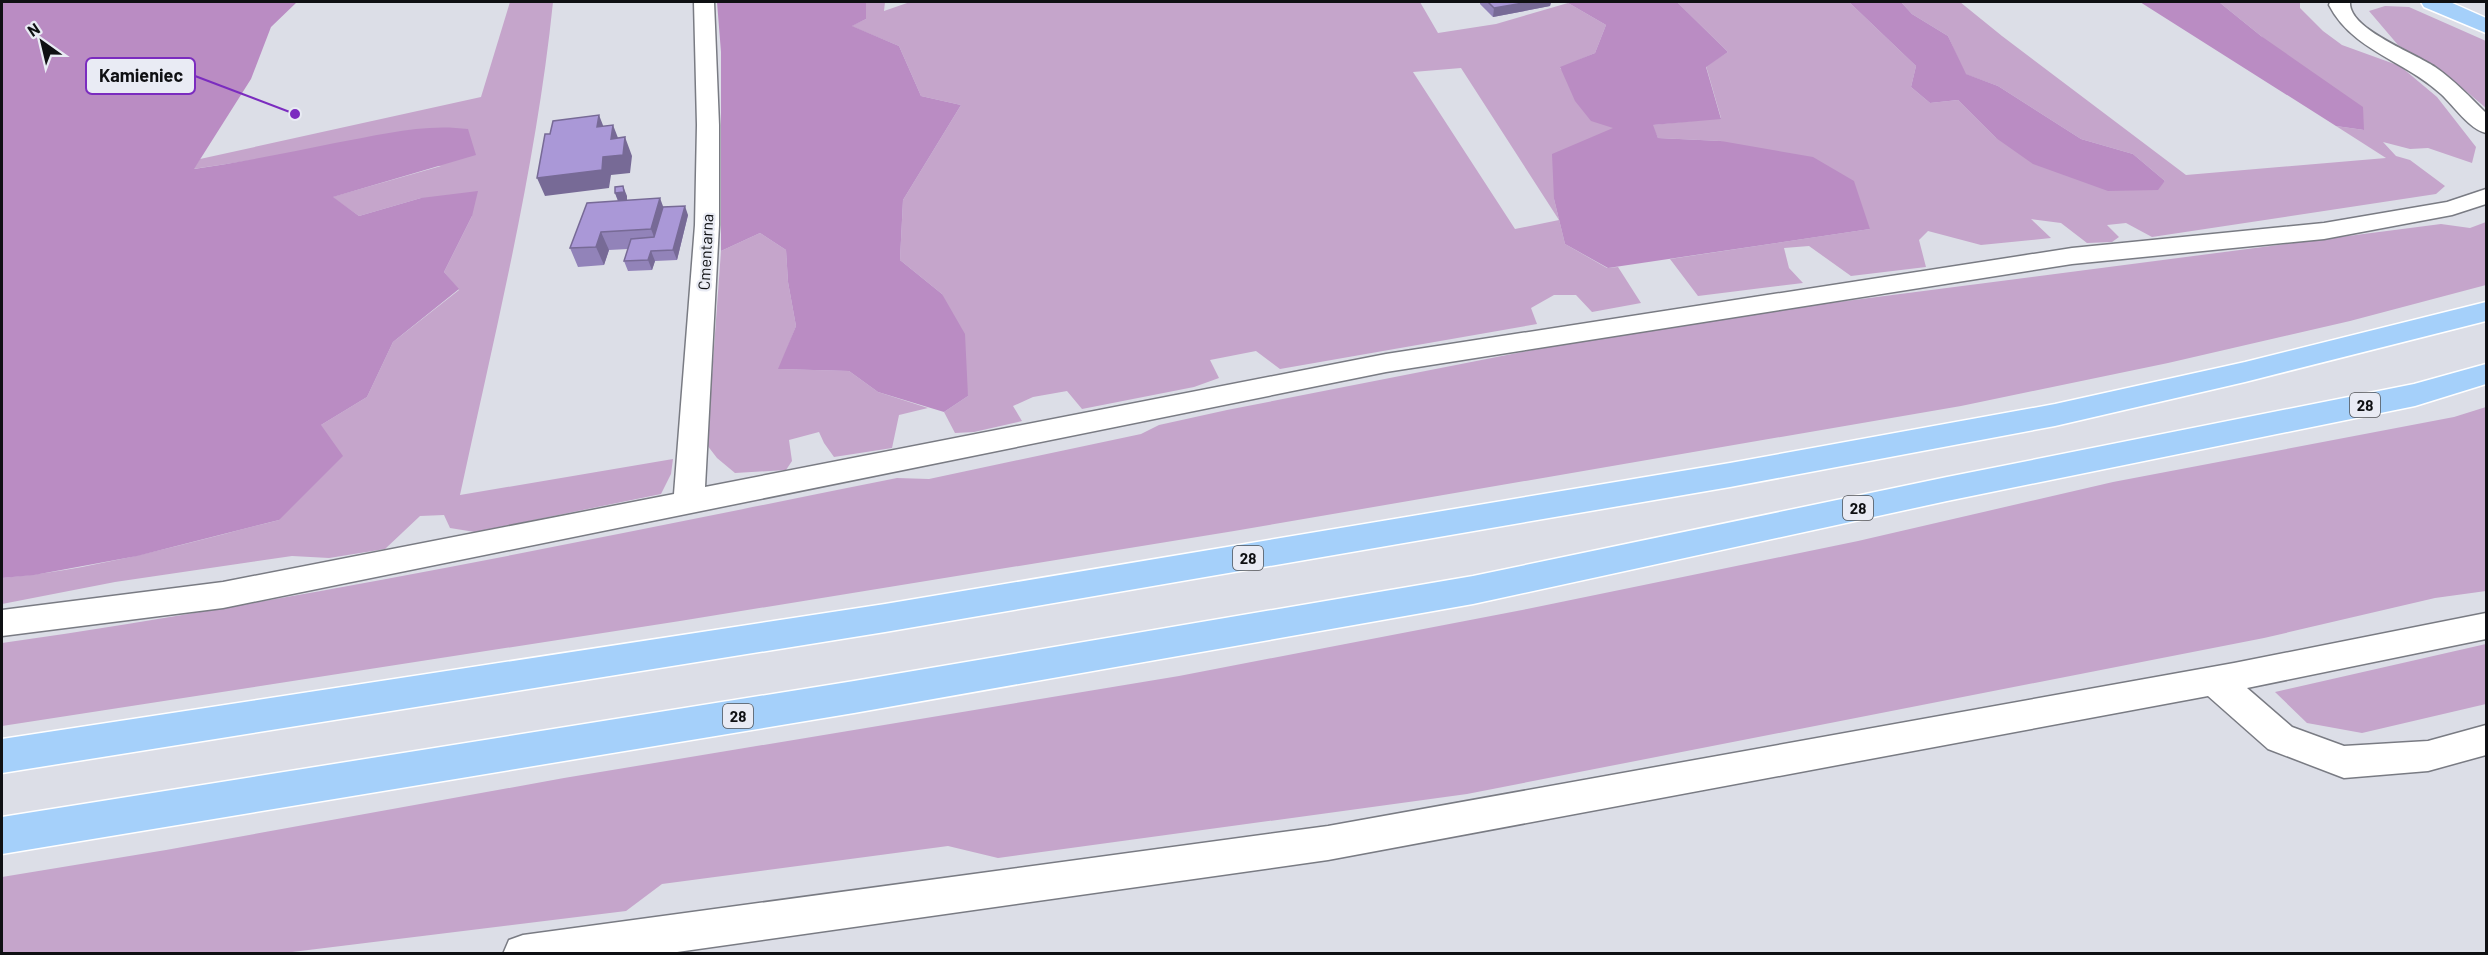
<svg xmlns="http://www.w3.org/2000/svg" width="2488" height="955" font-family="Barlow,sans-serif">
<rect width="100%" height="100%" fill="#dcdee7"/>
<!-- green -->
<path fill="#c5a5cb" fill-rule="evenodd" d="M510,2H553C536,168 495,332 460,495L673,459L671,474L661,494L475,532L450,528L444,515L420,516L385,549L329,558L292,556L115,582L2,604V578C96,570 187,543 279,520L321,425L367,397L393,342L459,290L444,272L472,216L421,198L359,216L332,197L441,166L253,160L193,169L200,159L481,97Z
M866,2H885L884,11L910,2H1420L1438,33L1496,24L1568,3L1606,25L1595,53L1560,68L1614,128L1554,199L1565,244L1607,268L1618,267L1641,303L1592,312L1576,295H1554L1531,308L1537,324L1280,369L1256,351L1210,360L1219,378L1194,387L1082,409L1067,391L1033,397L1013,406L1022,421L974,432L955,433L944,412L968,396L942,294L900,260L903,200L961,105L921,96L899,46L851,26L866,19ZM1461,68L1559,220L1515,229L1413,72Z
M1677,2H1849L1916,66L1911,87L1930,103L1958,100L1996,138L2157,190L2165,181L2133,154L2081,139L1998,86L1965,74L1948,36L1912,14L1901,2H1960L2002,36L2186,175L2386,158L2336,126L2364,130L2261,36L2219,2H2300V8L2323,31L2342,45L2400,66L2437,97L2476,147L2472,163L2428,148L2410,149L2383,142L2396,156L2410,160L2445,186L2436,194L2152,237L2126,223L2107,225L2119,237L2112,242L2087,243L2061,223L2031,219L2051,238L1981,245L1928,231L1919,240L1926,267L1851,276L1809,246L1784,248L1789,268L1803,283L1698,296L1670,259L1870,229L1721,141L1658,138L1652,125L1721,118L1706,66L1728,52Z
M2385,6L2409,7L2486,41V108L2442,71L2398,45L2369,11Z
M2486,222V285L2350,321L2168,363L1961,406L1234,531L680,621L2,726V643C302,600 599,538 897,478L929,479L1141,434L1159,425L1227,410L1604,336L1745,314L2441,224L2470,228Z
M760,233L786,250L788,282L796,326L779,369L849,371L878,392L928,408L899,415L892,448L834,457L824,443L819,432L789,440L792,461L786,470L735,473L717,458L707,445L721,251Z
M2486,407V591L2435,598L2264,638L1467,794L998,858L948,846L662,884L626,911L284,953H2V877L166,850L564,778L1179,676L1527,609L1858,541L2113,482L2454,417Z
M2486,644V704L2362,733L2307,723L2275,692Z"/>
<!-- forest -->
<path fill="#ba8cc3" d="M2,2H297L271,27L251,79L194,169C241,162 288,153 335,143C379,135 424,123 468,129L476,155L333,197L359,216L421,198L478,191L472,216L444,272L459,289L393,342L367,397L321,425L343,456L279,520L137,556L34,575L2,578Z
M717,2H866V19L852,26L899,46L921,96L961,105L903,200L900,260L942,294L965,334L968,396L944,412L878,392L849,371L778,369L796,326L788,282L786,250L760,233L721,251V52Z
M1570,2H1677L1728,52L1706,67L1721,119L1653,125L1658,138L1721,141L1813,157L1854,181L1870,229L1608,268L1565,244L1554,199L1552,154L1613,128L1591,121L1575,101L1560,67L1595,53L1606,25L1568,3Z
M1849,2H1901L1912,14L1948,36L1966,74L1998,86L2081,139L2133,154L2165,181L2158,190L2108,191L2033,164L1996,138L1958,100L1930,103L1911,87L1916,66Z
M2140,2H2219L2261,36L2363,107L2364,130L2336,126Z"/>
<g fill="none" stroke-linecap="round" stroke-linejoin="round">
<defs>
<path id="lane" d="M694,2H714L719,125V225L705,487L1386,354L2072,248L2324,223L2447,202L2486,189V204L2452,215L2324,239L2072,264L1386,372L223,608L2,636V610L223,582L674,494L695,225L697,125Z
M2330,2H2350C2348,29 2415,53 2435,67C2454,80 2470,97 2486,113V133C2469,129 2454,106 2441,94C2404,60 2353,51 2329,5Z
M2486,613V639L2247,688L2292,727L2344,746L2428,741L2486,725V755L2428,771L2344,778L2268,749L2208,696L1328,860L663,954H503L509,940L523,935L1328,826L2234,663Z"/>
<path id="primary" d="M2421,2H2450L2486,18V33L2424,7Z
M2486,302V321L2245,382L2055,426L1730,487L885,632L2,773V739L885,604L1730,463L2055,404L2245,362Z
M2486,364V384L2415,406L1947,501L1473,604L854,713L2,854V817L854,681L1473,576L1947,477L2414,384Z"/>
</defs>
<!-- lane casing -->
<use href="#lane" stroke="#797b83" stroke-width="3"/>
<!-- primary casing -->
<use href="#primary" stroke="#fff" stroke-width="3"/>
<!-- lane -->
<use href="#lane" fill="#fff" fill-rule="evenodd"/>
<!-- primary -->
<use href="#primary" fill="#a5d0fa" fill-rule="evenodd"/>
</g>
<!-- wall -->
<path fill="#9283b9" d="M1480,2H1551L1550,6L1493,17L1480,4Z
M615,193L627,196V200L663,207L688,215L677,260L655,261L652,270L628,271L624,261L628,249L609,250L604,265L578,267L570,248L618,201Z"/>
<!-- shaded-wall -->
<path fill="#776a96" d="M1529,2H1551L1550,6L1493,17L1494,8Z
M599,115L606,133L597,127Z
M613,125L620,143L625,137L632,156L630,173L611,175L609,188L545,196L537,178L603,157L611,139Z
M623,186L627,196V202L619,203L615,193Z
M660,198L667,217L658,247L651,229Z
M685,206L688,215L677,260L673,250Z
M601,232L609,250L604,265L596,247Z
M651,251L655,261L652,270L648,260Z"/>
<!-- building -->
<path fill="#aa98d7" stroke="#776a96" stroke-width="1.5" d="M1488,2H1529L1494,8Z
M599,115L597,127L613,125L611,139L625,137L623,155L603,157L602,170L537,178L545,134H550L553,121Z
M623,186L624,192L615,193V187Z
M660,198L651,229L601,232L596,247L570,248L587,203Z
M685,206L673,250L651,251L648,260L624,261L631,239L654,237L663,207Z"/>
<g text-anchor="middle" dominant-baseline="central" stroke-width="4.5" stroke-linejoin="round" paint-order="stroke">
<!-- shield labels -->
<g fill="#e9ebf4" stroke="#505256" stroke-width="1.5">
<rect x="2350" y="393" width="30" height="24" rx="4.5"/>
<rect x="1843" y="496" width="30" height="24" rx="4.5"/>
<rect x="1233" y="546" width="30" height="24" rx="4.5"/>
<rect x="723" y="704" width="30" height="24" rx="4.5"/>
</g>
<g font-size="15" font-weight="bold" fill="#0f1013">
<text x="2365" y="405">28</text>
<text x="1858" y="508">28</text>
<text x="1248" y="558">28</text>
<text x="738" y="716">28</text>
</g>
<!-- street labels -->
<g font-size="16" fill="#0f1013" stroke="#e9ebf4">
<text transform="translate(705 252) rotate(-87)">Cmentarna</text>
</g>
</g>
<!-- callouts -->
<path fill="none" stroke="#7b2cbf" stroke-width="2" d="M295 114L195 76"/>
<circle fill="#7b2cbf" stroke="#e9ebf4" stroke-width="2" cx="295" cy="114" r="6"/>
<rect fill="#e9ebf4" stroke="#7b2cbf" stroke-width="2" x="86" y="58" width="109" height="36" rx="6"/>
<g font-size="18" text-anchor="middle" font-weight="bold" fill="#0f1013">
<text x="141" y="82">Kamieniec</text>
</g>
<!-- border -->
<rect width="2488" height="955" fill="none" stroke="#0f1013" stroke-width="6"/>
<!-- north arrow -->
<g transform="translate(42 42) rotate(326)" stroke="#e9ebf4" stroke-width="4.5" paint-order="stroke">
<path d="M0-4.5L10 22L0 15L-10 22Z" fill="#0f1013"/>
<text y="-9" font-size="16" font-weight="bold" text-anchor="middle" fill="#0f1013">N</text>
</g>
</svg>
